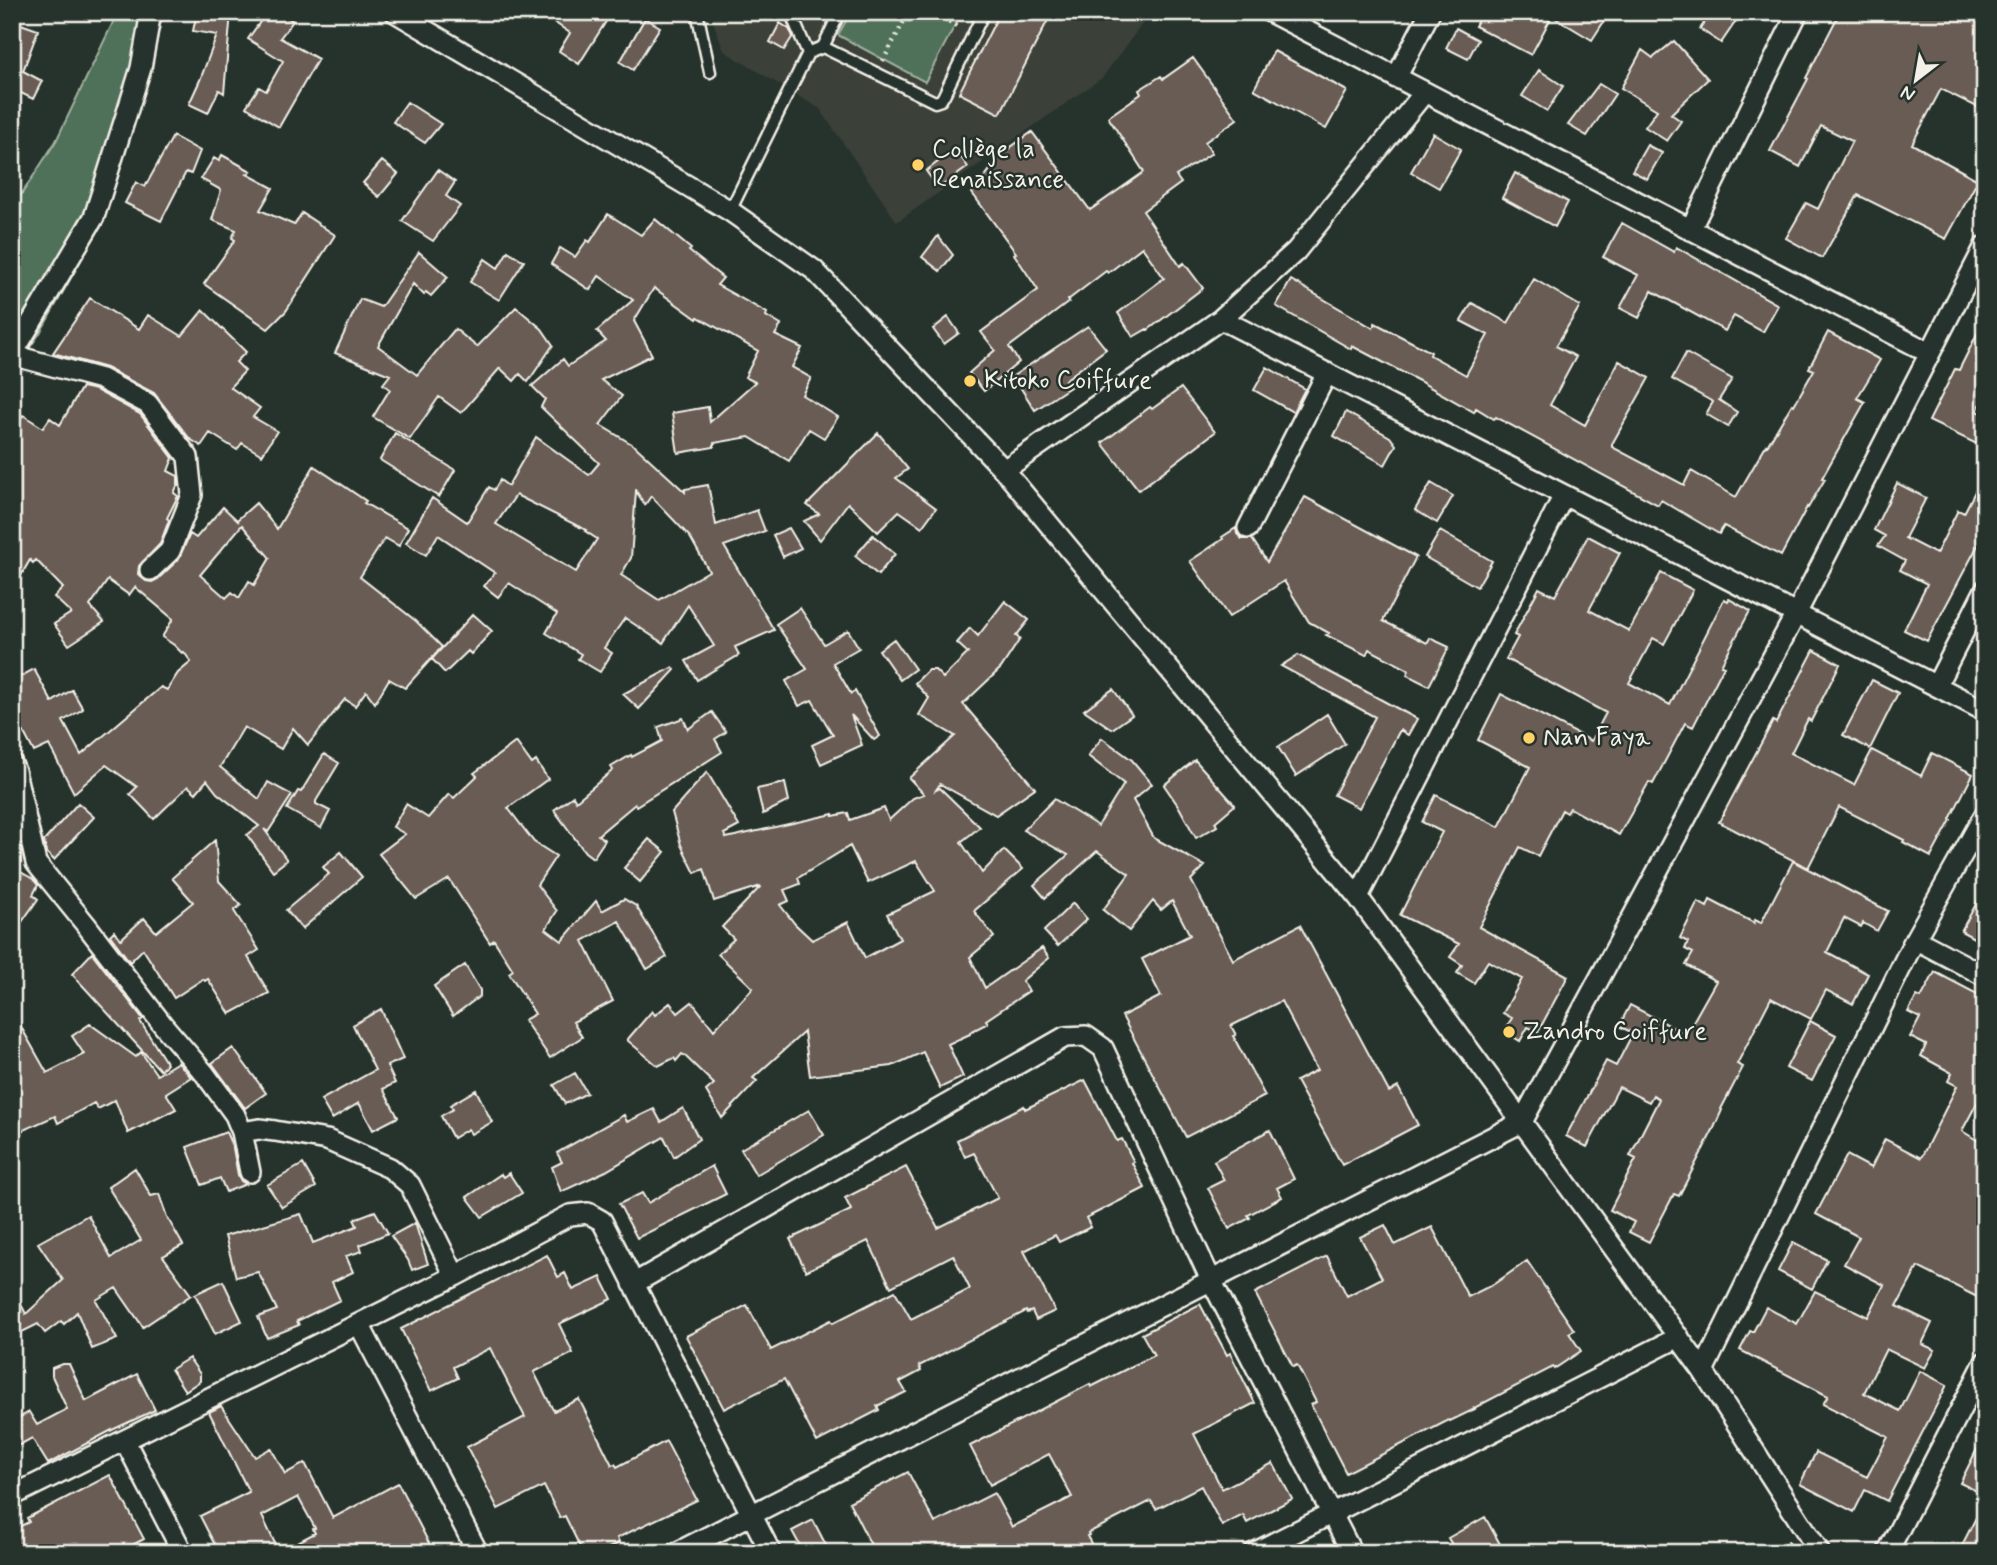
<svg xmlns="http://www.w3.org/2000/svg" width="1997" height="1565" font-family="Mynerve,sans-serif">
<rect width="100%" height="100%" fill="#26332d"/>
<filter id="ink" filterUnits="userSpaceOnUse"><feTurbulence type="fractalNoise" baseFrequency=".0143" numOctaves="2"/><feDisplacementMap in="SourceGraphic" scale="14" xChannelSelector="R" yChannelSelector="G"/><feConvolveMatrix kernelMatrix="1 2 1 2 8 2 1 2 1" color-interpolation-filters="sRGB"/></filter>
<g filter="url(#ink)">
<!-- built -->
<path fill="#3a3f39" d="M715,12H1151L1102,78L897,222L820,109L724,51L712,19Z"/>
<!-- green -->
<path fill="#50715a" stroke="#a2b1a1" stroke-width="2" d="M118,12H163L150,71L103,221L40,333L12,373V209L56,141Z
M851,12H962L925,82L838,35Z"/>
<!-- building -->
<path fill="#685c55" stroke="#f4f1e8" stroke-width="2" fill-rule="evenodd" d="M197,12H231L224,93L219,90L208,113L189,104L200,80L217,35L193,31Z
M267,12H280L293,21L280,38L318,59L279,127L246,107L259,87L266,91L283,61L248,39Z
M539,12H612L579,64L559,51L570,33Z
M1000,12H1052L1000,114L959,93Z
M1482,12H1610L1592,40L1552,16L1531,55L1475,26Z
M1712,12H1723L1736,21L1721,43L1700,29Z
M1840,12H1985V111L1941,89L1912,144L1978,180L1946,239L1858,195L1822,258L1786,238L1806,203L1818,209L1852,141L1821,126L1800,167L1770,151L1808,79L1806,78Z
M645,18L660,27L633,70L620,62Z
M18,23L38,30L23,71L42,81L33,99L15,90L12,94V38Z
M780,23L789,29L793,36L784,50L770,42Z
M1456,28L1478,40L1468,59L1446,48Z
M1674,41L1708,79L1671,114L1681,121L1667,141L1645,127L1657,110L1621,88L1642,50L1653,58Z
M1274,51L1347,91L1326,129L1254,89Z
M1193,58L1237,119L1205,142L1212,153L1176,176L1181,183L1143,211L1180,266L1184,263L1203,288L1148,330L1147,329L1133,337L1118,313L1164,278L1142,247L1108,273L1106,271L1068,300L1069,302L1009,347L1019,362L984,391L969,373L995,350L981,332L1038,290L1014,254L1016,253L972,193L1004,152L1032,132L1090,210L1144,172L1108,117L1141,94L1139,90L1161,76L1163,79Z
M1539,70L1563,86L1547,111L1522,96Z
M1599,84L1615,94L1587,136L1568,125Z
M407,102L441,124L425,143L393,122Z
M1433,133L1461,149L1439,188L1411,172Z
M173,136L200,151L191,174L186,172L161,221L125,203L136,182L145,187Z
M1647,145L1662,153L1647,179L1632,171Z
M955,149L968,167L943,185H936L926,171Z
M222,155L251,171L247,174L273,188L260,210L294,225L302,213L335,235L286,311L268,329L204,284L235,240L232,238L236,230L212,220L221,190L201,179L214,158L219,161Z
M382,161L398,174L379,197L363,183Z
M438,170L455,182L446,196L460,206L433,241L402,221Z
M1515,173L1568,202L1555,227L1502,198Z
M608,214L641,235L655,219L691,249L689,251L723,278L717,285L767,313L766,316L781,325L775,335L802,348L792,367L811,378L802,395L838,417L824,438L809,429L789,461L749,437L714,443V447L678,453L672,413L708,407L710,422L755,382L745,377L758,351L698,317L697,319L654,288L634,321L652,355L601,380L622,396L600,425L635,446L685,492V489L708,485L716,525L757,510L765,531L724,546L774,630L735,647L739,655L697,680L686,661L714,646L688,605L663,643L625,618L604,648L612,653L600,672L578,659L581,654L546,633L557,614L509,583L498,597L484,586L495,573L438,535L426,555L406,543L432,498L467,522L489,487L494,490L500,480L508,486L536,437L589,475L599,463L541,407L545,399L532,386L563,359L568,366L606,341L597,331L633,300L599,276L590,290L551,264L560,248L575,257L587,240L590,242ZM636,491L645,505L651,496L690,537L709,571L659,600L621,575L631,558ZM516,495L586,530L585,531L597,539L576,572L496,524Z
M1622,223L1674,252L1676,247L1778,305L1763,332L1734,316L1725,331L1652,291L1639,318L1620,308L1638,275L1603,257Z
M938,236L953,255L940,271L922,257Z
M508,251L524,261L499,300L470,282L485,259L498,268Z
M419,252L448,277L431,296L426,292L424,295L413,284L378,346L417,375L455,329L477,347L516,307L542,329L553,345L528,382L520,374L514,381L500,368L461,413L439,397L410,439L373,417L390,389L383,384L390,375L335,353L360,299L381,307Z
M1534,279L1580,306L1556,346L1576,357L1550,405L1585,425L1619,361L1649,378L1612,444V447L1684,485L1691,471L1736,497L1766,445L1767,446L1792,404L1794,405L1814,370L1809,368L1828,332L1880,360L1857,398L1865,402L1822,478L1825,479L1808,508L1807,507L1781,556L1724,526L1719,534L1661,500L1658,505L1496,417L1494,419L1476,408L1474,412L1419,381L1352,346L1351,349L1276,306L1291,280L1373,328L1375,323L1431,352L1430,355L1466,375L1488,335L1461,321L1472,303L1508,323Z
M90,298L139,329L148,315L182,336L203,310L246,352L236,362L245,371L230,387L260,408L253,417L277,431L262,455L242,443L237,450L210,433L201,446L190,439L154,393L106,368L53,353Z
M948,317L959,333L944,344L933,329Z
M1985,318V395L1977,411L1985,415V448L1929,421L1955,369L1959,370Z
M1088,326L1106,349L1065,380L1070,387L1035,410L1013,376Z
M1686,353L1732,379L1719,400L1737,412L1728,427L1706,414L1713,402L1672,379Z
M1267,367L1305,389L1293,412L1254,390Z
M82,387L96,390L140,414L173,458L168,471L178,476V484L174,493L178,496L167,518L169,520L160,544L139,566L138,574L146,581L152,582L158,579L178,560L190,534L196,538L223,507L239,522L237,520L256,503L277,529L314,466L366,501L364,503L408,528L399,546L385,538L360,577L416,621L442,647L405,688L389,679L375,703L366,691L355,706L345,699L308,745L293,728L281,749L244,727L220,767L259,799L268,782L292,795L268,832L264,829L287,860L273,871L247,835L259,826L217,793L207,780L196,793L188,786L154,819L130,794L137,787L106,765L74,793L49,745L34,752L12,710V681L34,669L52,702L72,690L83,709L63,721L81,755L161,687L167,690L178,673L191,662L184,652L182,653L174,645L162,637L173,619L135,587L129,595L108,580L90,606L104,622L69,645L54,624L71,613L54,597L63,588L36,560L33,563L30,560L12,591V431L23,415L43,428L50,418L60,425ZM242,525L270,558L254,585L249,581L239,598L232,592L226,598L200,575Z
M1181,388L1215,432L1139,490L1102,443L1150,407L1152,409Z
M1346,412L1390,437L1396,445L1385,465L1334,436Z
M395,433L455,470L439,497L380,460Z
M878,433L908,469L896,478L936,508L922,527L899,511L878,532L848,503L820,540L804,521L819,514L807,505Z
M1985,472V532L1927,641L1904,630L1927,584L1900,570L1905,561L1878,546L1885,536L1874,530L1897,483L1926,498L1905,538L1936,554L1958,510L1964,513Z
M1431,483L1453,496L1437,523L1415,510Z
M1305,497L1416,557L1383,621L1427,643L1430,638L1449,647L1429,686L1407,675L1409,670L1369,649L1366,655L1326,635L1329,633L1309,622L1284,581L1229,617L1190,561L1223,539L1222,537L1236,528L1237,534L1242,539H1252L1267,562Z
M789,528L801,548L783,557L773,535Z
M1440,531L1492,561L1477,587L1425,557Z
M873,535L895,554L878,575L855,556Z
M1588,536L1620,553L1589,610L1629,631L1661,573L1693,590L1664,644L1653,638L1629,683L1670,705L1724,599L1728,601L1729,599L1750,611L1721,665L1724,666L1693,727L1685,723L1653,784L1649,782L1619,835L1570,808L1567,813L1562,810L1538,856L1520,847L1479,927L1568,976L1538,1032L1528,1027L1520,1041L1504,1031L1512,1018L1503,1013L1522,979L1488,961L1474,983L1457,973L1462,965L1450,957L1459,944L1400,915L1442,832L1422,822L1436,795L1499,827L1530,767L1478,740L1501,694L1591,741L1606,713L1506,659L1518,637L1514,635L1539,588L1555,596Z
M1005,601L1029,620L1016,636L1020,639L1001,668L963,704L1035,788L996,815L940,784L936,790L940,788L980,827L961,842L982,873L1004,850L1023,869L974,911L994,937L970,957L985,988L1042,948L1049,958L1022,981L1029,991L986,1020L988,1023L970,1032V1034L948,1044L963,1077L940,1088L923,1052L892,1066L810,1076L804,1032L753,1078L757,1081L722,1118L706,1091L714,1084L685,1056L682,1054L676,1061L674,1058L658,1066L627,1040L652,1011L655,1015L670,1003L678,1013L692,1002L714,1030L753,988L718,954L734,939L722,927L761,886L714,901L704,869L695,873L681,845L672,812L707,772L739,826L724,834L726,838L833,814V816L848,813L850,820L884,808L889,820L913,798L924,794L909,778L955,736L919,715L929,698L915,683L928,670H935L943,678L968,653L957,643L970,628L978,636ZM850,846L868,883L916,861L935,891L887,914L900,939L865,958L848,922L812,940L795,924L780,905L789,901L784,890L800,884L798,878Z
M800,608L824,644L848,630L859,648L833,663L851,694L855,691L880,736L874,740L851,715L862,745L821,764L812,745L833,735L812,700L799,706L786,681L807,669L776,624Z
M473,614L492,631L471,654L468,651L445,673L432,659Z
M894,639L915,669L900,680L879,650Z
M1814,650L1840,664L1811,721L1808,719L1791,753L1854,785L1872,750L1921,776L1932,753L1973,774L1950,819L1951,820L1931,857L1903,842L1904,840L1839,807L1808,868L1719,822L1773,721L1776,723Z
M1298,655L1417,719L1408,735L1400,730L1359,808L1334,795L1375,717L1281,666Z
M673,667L675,670L639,709L623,694Z
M1872,680L1898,693L1870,749L1843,735Z
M1113,689L1132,715L1112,729L1084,710Z
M712,712L726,732L715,739L722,752L636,806L635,804L598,835L605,840L593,858L585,852L554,810L573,796L576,801L613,770L611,767L631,755L632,757L662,741L658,727L683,718L688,729Z
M1327,714L1345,744L1296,776L1278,747Z
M1102,738L1132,760L1152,784L1133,800L1154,838L1205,866L1191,880L1233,960L1300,925L1389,1092L1398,1087L1418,1125L1342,1165L1296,1081L1317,1070L1281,1001L1231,1026L1236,1035L1233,1036L1265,1096L1186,1137L1122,1016L1161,996L1142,959L1190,935L1172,901L1161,910L1153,901L1129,931L1103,910L1129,874L1097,851L1045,898L1034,885L1068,855L1023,830L1054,799L1098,826L1124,784L1088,756Z
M516,742L532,764L536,761L548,779L508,808L534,842L556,856L537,885L557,911L546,929L562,941L596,901L602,911L624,899L636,906L667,957L647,969L619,921L583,941L613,1001L573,1022L582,1037L550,1058L524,1020L535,1014L509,973L513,970L494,940L490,943L449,879L416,899L379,854L405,834L393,827L406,804L428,818L449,794L454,798L477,776L474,773Z
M324,754L339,763L316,801V804L330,811L321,828L287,809L298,791L301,792Z
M1195,760L1235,805L1215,822L1217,826L1196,838L1179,807L1164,785Z
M785,783L789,801L763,814L757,789Z
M78,803L94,817L54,860L46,852L44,841Z
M649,839L665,852L640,882L624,868Z
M215,840L219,881L241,905L234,911L259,950L248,957L269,993L230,1014L208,979L205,981L203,979L174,998L143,949L130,962L110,935L114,931L121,939L144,918L156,932L193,902L172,878Z
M341,852L362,877L302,929L286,910L329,874L323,867Z
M1793,861L1888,911L1877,931L1863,923L1861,927L1844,918L1827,952L1868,974L1853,1004L1826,990L1811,1019L1771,998L1737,1064L1743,1067L1721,1109L1722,1110L1714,1128L1679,1196L1674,1194L1649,1242L1629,1232L1634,1222L1610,1210L1636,1159L1630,1156L1659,1099L1653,1095L1649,1102L1619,1087L1587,1147L1566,1136L1606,1061L1616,1066L1633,1033L1619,1026L1630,1005L1686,1034L1716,981L1686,965L1693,953L1685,949L1688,942L1680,938L1698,902L1707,907L1710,900L1754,923L1755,920L1761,923Z
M19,871L33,879L38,885L33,895L38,899L12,936V883Z
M1985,888V944L1961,931Z
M1073,903L1087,919L1058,946L1044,931Z
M92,953L143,1019L140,1021L167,1064L160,1070L72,974Z
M465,965L480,990V996L453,1016L434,986Z
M1935,972L1985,998V1088L1962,1131L1985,1145V1301L1918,1267L1897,1306L1932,1323L1922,1344L1935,1350L1925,1368L1886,1349L1864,1393L1900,1411L1920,1371L1947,1385L1887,1501L1865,1490L1854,1512L1800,1484L1816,1452L1867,1477L1888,1437L1823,1404L1828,1396L1740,1350L1750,1331L1753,1332L1766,1307L1797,1324L1815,1291L1868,1317L1884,1285L1844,1264L1859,1237L1816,1214L1847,1155L1871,1168L1885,1139L1921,1158L1957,1086L1948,1081L1952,1073L1921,1056L1926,1045L1910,1037L1920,1018L1908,1012L1917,996L1921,998Z
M381,1009L403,1059L387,1066L395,1083L383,1089L398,1117L373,1130L359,1103L332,1119L321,1100L375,1070L353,1025Z
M12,1011L47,1073L84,1054L72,1036L90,1024L136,1057L141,1052L157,1075L178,1062L191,1077L166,1093L176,1109L128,1133L115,1100L98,1109L94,1103L58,1123L55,1116L12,1135Z
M1810,1021L1836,1035L1812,1081L1786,1068Z
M233,1048L266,1093L245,1108L212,1063Z
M575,1073L587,1093L565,1104L554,1085Z
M1085,1080L1117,1141L1122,1139L1134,1162L1132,1163L1145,1188L1086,1218L1091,1227L1059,1242L1055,1235L1024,1251L1055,1311L1036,1320L1032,1311L1027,1313L1026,1311L919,1366L921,1371L900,1382L906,1392L877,1406L879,1410L817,1442L784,1379L724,1409L686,1336L747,1305L771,1350L831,1320L833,1323L895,1291L911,1319L970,1289L953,1255L891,1287L868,1241L806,1271L790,1239L851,1210L845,1198L906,1167L938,1228L998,1198L974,1153L965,1157L957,1140L1024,1106L1025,1109Z
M476,1090L492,1122L471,1134L468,1129L453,1138L441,1116L453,1109L450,1105Z
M683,1108L699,1139L674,1157L664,1137L606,1171L561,1192L552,1167L562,1162L557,1153L624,1115L627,1122L654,1109L661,1122Z
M809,1110L824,1135L756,1175L741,1149Z
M1270,1130L1294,1179L1277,1188L1282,1197L1248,1215L1250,1218L1229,1229L1208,1188L1224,1180L1214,1161Z
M226,1132L233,1148L238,1175L241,1181L246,1184L226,1192L220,1178L202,1185L187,1147Z
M303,1164L316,1187L282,1207L267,1185Z
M712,1166L726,1194L637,1238L619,1204L642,1193L648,1203Z
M135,1168L151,1196L159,1194L167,1217L183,1245L163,1256L191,1295L143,1327L116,1288L96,1300L117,1339L92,1349L77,1312L64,1324L61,1321L45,1333L38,1324L12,1337V1287L26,1314L63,1280L38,1243L88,1215L111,1258L141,1240L108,1187Z
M509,1173L522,1193L482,1217L467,1197L501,1174L503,1177Z
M375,1211L388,1233L360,1245L362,1251L346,1256L353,1272L332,1282L340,1300L297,1321L299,1325L267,1338L258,1317L277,1310L258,1272L236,1277L225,1236L301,1214L313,1243L357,1226L354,1219Z
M415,1223L428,1264L412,1270L408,1260L391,1236Z
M1385,1225L1395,1245L1432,1227L1468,1297L1494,1284L1527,1261L1574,1330L1569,1333L1581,1351L1554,1369L1553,1367L1474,1408L1475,1409L1450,1421L1449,1420L1346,1473L1311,1405L1316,1402L1297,1365L1293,1367L1255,1293L1327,1256L1347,1296L1382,1278L1360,1237Z
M1793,1242L1827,1260L1812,1289L1778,1271Z
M547,1255L558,1277L565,1273L573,1290L601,1277L612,1299L559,1324L573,1353L534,1372L552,1408L554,1411L579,1399L612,1465L615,1464L617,1467L666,1441L697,1500L617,1538L619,1543L599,1553H583L565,1516L560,1518L544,1486L498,1509L467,1447L525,1417L490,1348L453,1367L458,1378L431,1391L401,1329Z
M223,1281L242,1321L215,1334L195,1294Z
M1200,1304L1227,1355L1230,1353L1255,1403L1194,1434L1222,1489L1273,1463L1292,1499L1247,1523L1243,1515L1222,1526L1201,1486L1156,1509L1151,1501L1088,1533L1089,1535L1087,1536L1096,1553H875L849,1502L908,1472L935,1523L994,1493L1012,1527L1072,1497L1049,1454L990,1485L970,1446L1090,1384L1091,1387L1154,1355L1142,1334Z
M189,1358L200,1374V1381L185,1391L171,1369Z
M62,1364H69L86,1401L137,1374L155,1410L112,1430L48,1464L32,1438L12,1449V1422L29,1412L37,1425L67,1409L52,1376V1368Z
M221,1406L255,1457L271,1448L285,1474L305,1463L333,1518L398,1483L434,1553H219L200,1516L249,1492L209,1412ZM298,1497L315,1528L313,1529L315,1533L279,1552L262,1516Z
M1985,1433V1495L1960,1483Z
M110,1475L144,1539L117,1553H19L12,1538V1530L29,1522L27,1518Z
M1985,1500V1553H1958Z
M1485,1517L1505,1553H1457L1448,1538Z
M813,1520L830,1553H804L792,1531Z"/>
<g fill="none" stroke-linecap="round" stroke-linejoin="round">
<defs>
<path id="lane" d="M697,12L710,72
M798,12L794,21L808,53
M823,47L935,102L941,100L944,95L984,12
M730,211L808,53L823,47L840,12"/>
<path id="street" d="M395,12L730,211L814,270L1004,470L1358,897L1703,1371L1820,1553
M1270,12L1930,353
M1396,78L1430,12
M1690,230L1798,12
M1221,319L1985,711
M12,355L94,217L141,68L151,12
M12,355L101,379L148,404L188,457L192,495L170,551L150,570
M1004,470L1221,319L1296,251L1424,93
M1248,528L1327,373
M1936,686L1985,590
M12,764L15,771L36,863L87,926L163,1025L205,1074L235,1115L242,1132L250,1172
M1358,897L1564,495
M1915,939L1985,976
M242,1132L259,1129L275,1131L327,1140L390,1168L410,1185L455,1276
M633,1284L1065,1037L1086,1036L1103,1048L1211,1280L1352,1553
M359,1324L478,1553
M1703,1371L1915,939L1985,814
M125,1441L183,1553
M12,1496L455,1276L570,1215L588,1213L602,1221L771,1553
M676,1553L1522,1122L1796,614L1985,246
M1254,1553L1679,1337
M1887,1553L1985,1362"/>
</defs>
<!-- lane casing -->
<use href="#lane" stroke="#f4f1e8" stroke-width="15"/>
<!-- street casing -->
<use href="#street" stroke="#f4f1e8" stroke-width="24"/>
<!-- path -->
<path stroke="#f4f1e8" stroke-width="4.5" stroke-dasharray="2 5" stroke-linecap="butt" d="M897,12C906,23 918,22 927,12
M930,12L960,27
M883,61L905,19
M1778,1553L1790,1541"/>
<!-- lane -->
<use href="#lane" stroke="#26332d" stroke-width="10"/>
<!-- street -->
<use href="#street" stroke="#26332d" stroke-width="19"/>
</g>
</g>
<!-- markers -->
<g fill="#ffd166" stroke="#26332d" stroke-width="2.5">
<circle cx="918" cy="165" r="7"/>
<circle cx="970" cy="381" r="7"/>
<circle cx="1529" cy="738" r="7"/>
<circle cx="1509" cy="1032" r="7"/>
</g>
<g text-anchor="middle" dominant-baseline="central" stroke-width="5" stroke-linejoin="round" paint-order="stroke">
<!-- poi labels -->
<g font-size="26" fill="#f4f1e8" stroke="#26332d" text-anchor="start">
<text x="932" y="150">Collège la<tspan x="932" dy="30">Renaissance</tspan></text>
<text x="984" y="381">Kitoko Coiffure</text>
<text x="1543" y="738">Nan Faya</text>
<text x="1523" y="1032">Zandro Coiffure</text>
</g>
</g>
<!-- margin -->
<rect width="1997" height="1565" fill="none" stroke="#26332d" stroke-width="42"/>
<rect x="21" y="21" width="1955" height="1523" fill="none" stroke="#f4f1e8" stroke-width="2.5" filter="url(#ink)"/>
<!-- north arrow -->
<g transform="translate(1916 80) rotate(211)" stroke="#26332d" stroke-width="5" paint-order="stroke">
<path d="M0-5L12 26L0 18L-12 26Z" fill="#f4f1e8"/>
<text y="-10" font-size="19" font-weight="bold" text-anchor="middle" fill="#f4f1e8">N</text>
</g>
</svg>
